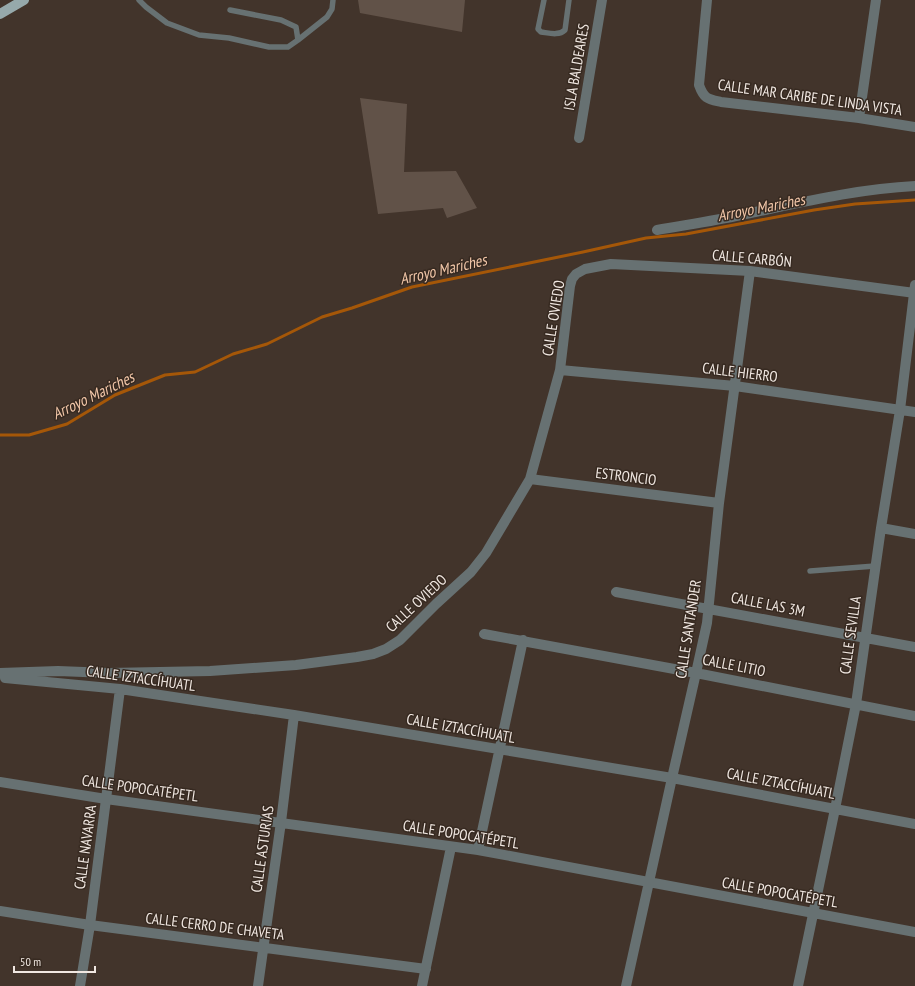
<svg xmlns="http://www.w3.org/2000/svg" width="915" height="986" font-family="'PT Sans Narrow',sans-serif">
<rect width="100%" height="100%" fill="#42342b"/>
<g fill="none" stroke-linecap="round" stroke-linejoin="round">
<!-- stream -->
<path stroke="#a55708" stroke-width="3" d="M0,435H29L67,424L115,395L165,375L195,372L233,354L267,344L322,317L352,308L412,287L583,252L646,238L686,234L814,210L855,204L915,200"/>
</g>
<!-- building -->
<path fill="#615248" d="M358,0H465L462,32L360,13Z
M360,98L407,104L404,172L456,171L477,208L447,218L443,208L378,214Z"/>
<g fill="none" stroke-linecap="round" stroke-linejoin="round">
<!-- service -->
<path stroke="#677172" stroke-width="5.5" d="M139,0L146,7L167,23L199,35L229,38L269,47H288L298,40L296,27L281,20L230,10
M544,0L538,29L541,32C549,33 559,36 565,30L569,0
M298,40L327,17L332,9L333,0
M810,571L875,566"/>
<!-- minor -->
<path stroke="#677172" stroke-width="10" d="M707,0L699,85C704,99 708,99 721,102L859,118L915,127
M859,118L876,0
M579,138L602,0
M657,230C685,225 713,221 741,215C799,203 856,189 915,186
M560,370L735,386L915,412
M530,479L719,503
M881,528L915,534
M616,592L915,647
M484,634L696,673L915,716
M0,673L58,671L109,673L210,671L296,665L357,657L373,654L386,649L400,640L436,604L471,572L486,553L530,479L560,370L570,286L572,279L576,274L585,269L611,264L750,271L915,293
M5,678L120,689L294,715L672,778L915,824
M0,782L106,799L478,850L915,932
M478,850L523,640
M0,911L90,925L426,969
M80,986L90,925L120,689
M258,986L281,822L294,715
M422,986L451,847
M626,986L672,778L696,673L707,623L719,503L750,271
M798,986L835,809L856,704L881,528L900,410L915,285"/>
<!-- primary -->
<path stroke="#96a9ab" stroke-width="10" d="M0,14L24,0"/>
</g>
<g text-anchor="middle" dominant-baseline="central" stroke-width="3" stroke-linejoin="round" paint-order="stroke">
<!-- street labels -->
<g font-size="15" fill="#f0e7e1" stroke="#372a21">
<text transform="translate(576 67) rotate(-80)">ISLA BALDEARES</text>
<text transform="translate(810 97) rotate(8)">CALLE MAR CARIBE DE LINDA VISTA</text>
<text transform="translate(752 258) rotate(5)">CALLE CARBÓN</text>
<text transform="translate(553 318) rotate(-81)">CALLE OVIEDO</text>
<text transform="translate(740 372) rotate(7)">CALLE HIERRO</text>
<text transform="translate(626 476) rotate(7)">ESTRONCIO</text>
<text transform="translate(416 603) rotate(-43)">CALLE OVIEDO</text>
<text transform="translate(768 604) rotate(11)">CALLE LAS 3M</text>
<text transform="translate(688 629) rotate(-81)">CALLE SANTANDER</text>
<text transform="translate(850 635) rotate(-82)">CALLE SEVILLA</text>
<text transform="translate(734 665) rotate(11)">CALLE LITIO</text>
<text transform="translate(141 678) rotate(8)">CALLE IZTACCÍHUATL</text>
<text transform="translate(461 728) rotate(10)">CALLE IZTACCÍHUATL</text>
<text transform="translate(781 783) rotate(11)">CALLE IZTACCÍHUATL</text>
<text transform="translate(140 788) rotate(8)">CALLE POPOCATÉPETL</text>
<text transform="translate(461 834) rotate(9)">CALLE POPOCATÉPETL</text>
<text transform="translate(85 847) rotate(-82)">CALLE NAVARRA</text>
<text transform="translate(262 849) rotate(-82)">CALLE ASTURIAS</text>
<text transform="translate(780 892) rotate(10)">CALLE POPOCATÉPETL</text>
<text transform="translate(215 926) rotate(7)">CALLE CERRO DE CHAVETA</text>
</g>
<!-- water labels -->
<g font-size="16" font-style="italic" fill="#f1c6a8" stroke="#372a21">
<text transform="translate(761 207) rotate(-11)">Arroyo Mariches</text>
<text transform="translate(443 269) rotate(-13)">Arroyo Mariches</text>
<text transform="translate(93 395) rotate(-26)">Arroyo Mariches</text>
</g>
</g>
<!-- scale -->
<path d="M14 966v6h81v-6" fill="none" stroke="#f0e7e1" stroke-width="2"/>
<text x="20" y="966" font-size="12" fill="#f0e7e1" stroke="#372a21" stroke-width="3" paint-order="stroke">50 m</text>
</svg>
